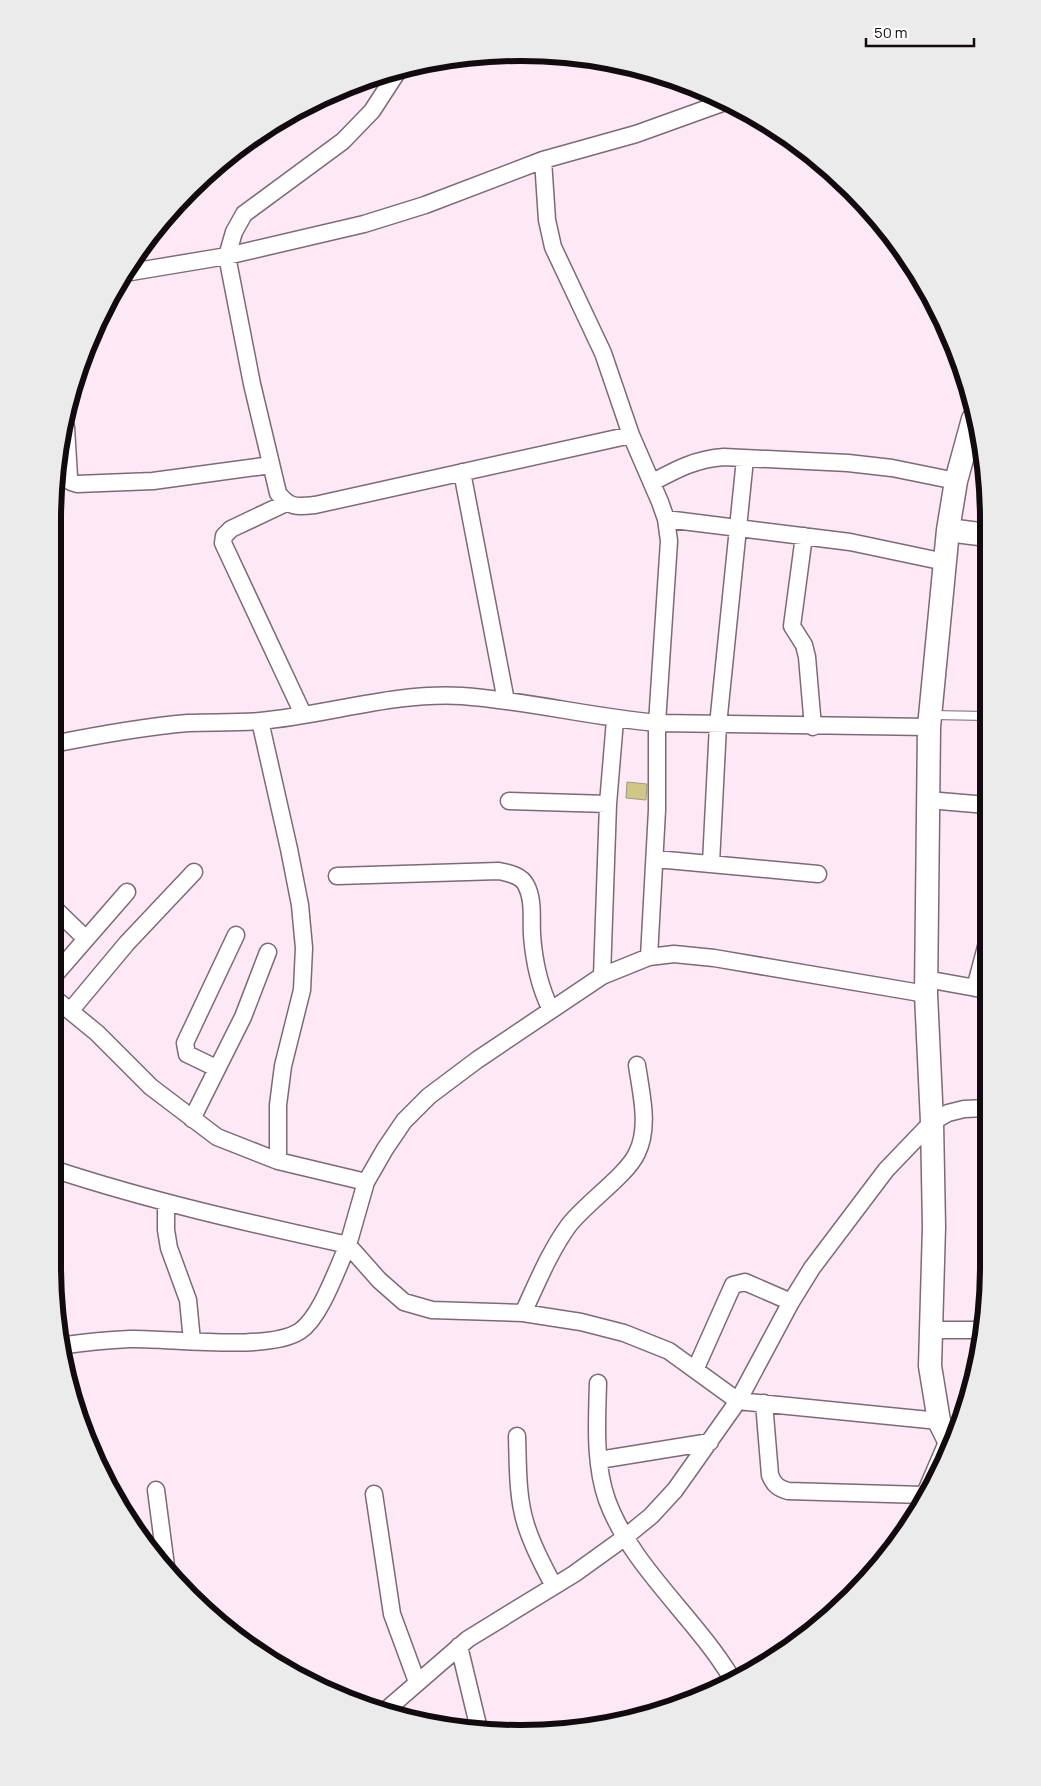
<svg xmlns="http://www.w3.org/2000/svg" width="1041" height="1786" font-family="Manrope,sans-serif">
<rect width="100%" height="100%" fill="#fde8f5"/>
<!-- building -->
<path fill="#d1c785" stroke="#9e9c88" d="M627,782L647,784L646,800L626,798Z"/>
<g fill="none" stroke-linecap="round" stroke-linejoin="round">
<defs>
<path id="lane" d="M932,715L987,716"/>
<path id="street" d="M398,71L372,111L343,141L244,214L234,232L227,256L252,384L278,493C289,508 297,507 315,505L631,435
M543,160L547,220L553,247L603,353L631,435L660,502L666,519L669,541L657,723V810L649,957
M125,273L227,256L364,224L425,205L543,160L636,134L725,102
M66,427L69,477L71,482L77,484L153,481L271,465
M462,472L506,701
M653,482C677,469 696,459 724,457L848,463L892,468L956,481
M286,503L231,529L224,536L223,543L303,714
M666,519L850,542L945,562
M804,536L792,626L804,645L807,657L813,727
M260,721L289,849L300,905L304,948L302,990L283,1066L278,1105V1161
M53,744C98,735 142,727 188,723C212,722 236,723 260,721C328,715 393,692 462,696C528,701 592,717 657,723L929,727
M928,800L987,805
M509,801L608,804
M656,859L818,874
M711,863L718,725L745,459
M337,876L499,871C508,873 521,875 526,885C534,900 531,918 532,935C534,962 539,986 551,1010
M53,907L86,939
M602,976L608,804L615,720
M53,977L127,892
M926,979L987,990
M975,988L987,943
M53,997L97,1033L151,1087L217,1137L278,1161L366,1182
M71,1010L127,943L194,872
M216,1068L187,1054L185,1043L236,935
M192,1119L243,1017L268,952
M53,1169C150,1201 248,1223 348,1245L366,1182L385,1149L404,1121L429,1096L477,1060L602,976L649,957L674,954L714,958L926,994
M166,1204V1230L169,1248L188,1300L192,1341
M523,1313C537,1283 550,1251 569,1225C587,1202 627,1175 637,1153C650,1127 641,1093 637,1065
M931,1330H981
M66,1345C87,1342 109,1340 130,1339C170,1338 269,1352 300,1331C321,1317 337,1268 348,1245L379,1280L404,1302L432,1310L523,1313L581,1322L624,1333L669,1351L738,1401L939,1421
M696,1368L733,1285L745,1282L791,1302
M598,1383C597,1421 594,1463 607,1500C631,1566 694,1616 731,1677
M764,1403L770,1475C774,1485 778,1488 788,1491L923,1495
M517,1436C518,1465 517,1497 526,1525C533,1547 543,1566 554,1586
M599,1460L710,1442
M156,1490L166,1566
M374,1494L392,1614L417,1682
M918,1510L948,1440
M459,1646L478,1725
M385,1711L468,1639L574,1574L624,1538L651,1516L675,1490L738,1401L791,1302L812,1268L886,1170L932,1122L948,1113L964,1109L987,1108"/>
<path id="secondary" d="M948,530L987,535
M950,1443L939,1421L930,1366L934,1227L932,1122L926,994L929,727L948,530L956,481L973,419"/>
</defs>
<!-- lane casing -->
<use href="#lane" stroke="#7c6a76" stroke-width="10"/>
<!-- street casing -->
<use href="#street" stroke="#7c6a76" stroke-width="19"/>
<!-- secondary casing -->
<use href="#secondary" stroke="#7c6a76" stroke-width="25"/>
<!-- lane -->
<use href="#lane" stroke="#fff" stroke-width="8"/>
<!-- street -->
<use href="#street" stroke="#fff" stroke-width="16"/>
<!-- secondary -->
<use href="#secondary" stroke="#fff" stroke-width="22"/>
</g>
<!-- crop -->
<path d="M0 0H1041V1786H0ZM520 61H521A459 459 0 0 1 980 520V1266A459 459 0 0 1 521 1725H520A459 459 0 0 1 61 1266V520A459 459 0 0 1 520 61Z" fill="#ecebec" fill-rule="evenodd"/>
<path fill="none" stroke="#110b0f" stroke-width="6" d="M520 61H521A459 459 0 0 1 980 520V1266A459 459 0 0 1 521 1725H520A459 459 0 0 1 61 1266V520A459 459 0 0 1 520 61Z"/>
<!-- scale -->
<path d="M866 38v8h108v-8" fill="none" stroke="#110b0f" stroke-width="2.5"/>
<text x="874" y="38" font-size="15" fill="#110b0f" stroke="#ffffff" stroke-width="4" paint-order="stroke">50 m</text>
</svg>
